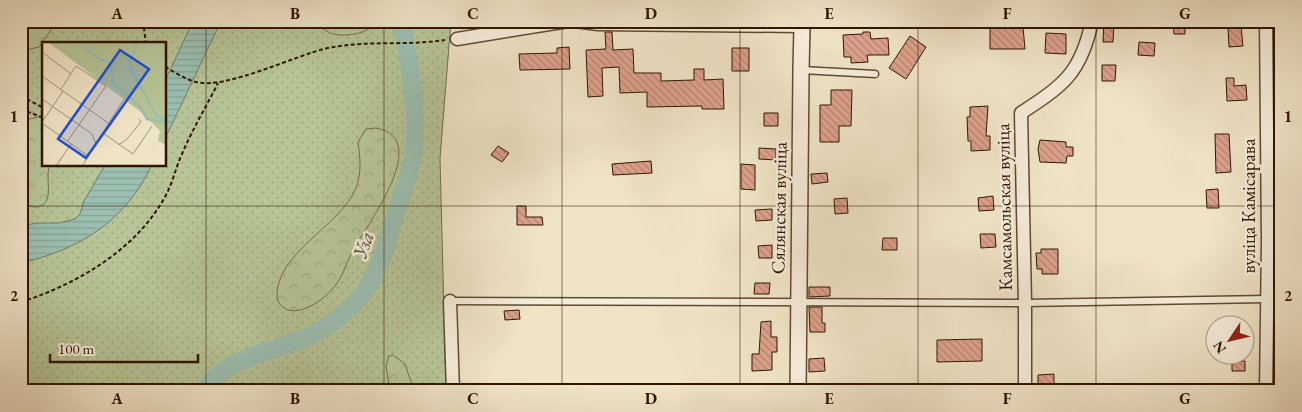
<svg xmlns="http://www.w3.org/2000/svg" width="1302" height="412" font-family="'EB Garamond',serif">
<defs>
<pattern id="grass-dots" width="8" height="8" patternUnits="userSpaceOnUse" patternTransform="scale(1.25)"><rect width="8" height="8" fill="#b7c597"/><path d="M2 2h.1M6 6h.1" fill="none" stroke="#9ea880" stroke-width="1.8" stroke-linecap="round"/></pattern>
<pattern id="forest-crowns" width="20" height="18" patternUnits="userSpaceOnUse" patternTransform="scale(1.25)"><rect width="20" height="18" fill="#b7c597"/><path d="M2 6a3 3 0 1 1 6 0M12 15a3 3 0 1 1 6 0" fill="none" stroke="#9ea880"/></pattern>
<pattern id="water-rules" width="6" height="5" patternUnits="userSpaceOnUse" patternTransform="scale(1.25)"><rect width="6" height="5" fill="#9bbfb1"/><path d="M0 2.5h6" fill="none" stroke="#86a396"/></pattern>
<pattern id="building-back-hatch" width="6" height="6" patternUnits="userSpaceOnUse" patternTransform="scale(1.25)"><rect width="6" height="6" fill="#dea28c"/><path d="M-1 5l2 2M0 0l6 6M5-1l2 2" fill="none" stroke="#b58370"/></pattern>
</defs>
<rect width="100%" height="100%" fill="#f0e4c7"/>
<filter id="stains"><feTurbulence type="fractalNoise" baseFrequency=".004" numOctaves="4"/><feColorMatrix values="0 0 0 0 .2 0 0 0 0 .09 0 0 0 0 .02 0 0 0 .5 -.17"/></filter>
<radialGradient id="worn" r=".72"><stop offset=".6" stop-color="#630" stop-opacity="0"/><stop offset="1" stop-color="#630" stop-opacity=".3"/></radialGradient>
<!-- grass -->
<path fill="url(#grass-dots)" stroke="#746d4c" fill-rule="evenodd" d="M21,21H451L440,158L446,391H216C234,366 260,363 287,352C335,333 374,304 392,254C396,242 398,230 402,218C408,197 415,177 420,156L407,154C390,201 388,260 351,298C336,314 314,327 294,335C262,349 212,354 197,391H21ZM44,44H165V165H44Z"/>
<!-- forest -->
<path fill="url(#forest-crowns)" stroke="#746d4c" d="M21,21H57L39,47L21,51Z
M313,21H378C369,34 344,38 330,33C324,30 318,25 313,21Z
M38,117H44V165H50C44,177 55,201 40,206C32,209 27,205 21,200V121Z
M375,128C434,137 367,225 354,248C347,261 344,274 335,286C323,302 288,325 277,299C274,253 341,226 356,188C362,172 360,157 358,142L366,129Z
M393,355L405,364L414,391H390L386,366L389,356Z"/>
<!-- water -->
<path fill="url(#water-rules)" stroke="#717b6a" d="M193,21H221L165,139V81Z
M105,165H152C125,221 81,249 21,263V226L37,223H59L75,219L80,214L84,201Z"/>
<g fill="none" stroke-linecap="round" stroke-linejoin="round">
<!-- river -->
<path stroke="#9bbfb1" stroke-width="18" d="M204,391C227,355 273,353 309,336C363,309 378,278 393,222C399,200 409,179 413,157C420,112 409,66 402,21"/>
</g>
<!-- building -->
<path fill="url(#building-back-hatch)" stroke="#311500" d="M1104,21L1114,22L1113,42H1103Z
M1173,21H1185V34H1174Z
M1241,26L1243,46L1229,47L1228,27Z
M1023,27L1025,49H990V28Z
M605,32H612L613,50L633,49L634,73H661V81L694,80V69H704V80L723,79L724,109H702V106L647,107V92L620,93L619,67L602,68L603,96L588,97L586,50L606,49Z
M863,32H870L871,39L888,38L889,55H867L868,62L851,63V57H844L843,35L863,34Z
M1046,33L1066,34V54L1045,53Z
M910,36L926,47L906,79L889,68Z
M1139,42L1155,43L1154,56L1138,55Z
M569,47L570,69L520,70L519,54L557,53V48Z
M732,48H749V71H732Z
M1102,65H1116L1115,81H1102Z
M1226,78H1234V86L1246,85L1247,100L1227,101Z
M831,90H852L851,126H839V142H820V105H831Z
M988,106L986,136H990V150L971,151V141H968L967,117H970V107Z
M764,113H778V126H764Z
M1215,134H1229L1231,172L1216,173Z
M1040,140L1066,142V147H1073V156H1067L1066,163L1040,162L1038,149Z
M498,146L509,153L502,162L491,155Z
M759,148L776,149V160L759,159Z
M651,161L652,173L613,175L612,164Z
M741,164L755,165V190L741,189Z
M827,173L828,182L812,184L811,174Z
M1218,189L1219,208H1207L1206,190Z
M993,196L994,210L979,211L978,198Z
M847,198L848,213L835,214L834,199Z
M517,206H526V217H542L543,225H517Z
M772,209V220L756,221L755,210Z
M980,234H995L996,247L981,248Z
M883,238H897V250H882Z
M772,245V258H759L758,246Z
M1041,249H1058V274H1042V269H1037L1036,253H1041Z
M755,283H770L769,294H754Z
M809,287H830V296L809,297Z
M809,307H822V323H825V332H810Z
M519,310L520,319L505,320L504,311Z
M771,321V337H777V352H772V370L752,371V354H759L761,322Z
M982,339V361L937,362V340Z
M824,358L825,371L809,372V359Z
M1232,361H1245V371H1232Z
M1054,374V391H1038V375Z"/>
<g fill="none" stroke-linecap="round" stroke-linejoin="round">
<defs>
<path id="service" d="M802,70L875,74
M450,301L1025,303L1267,299"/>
<path id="minor" d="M575,21L598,24L802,26
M457,39L568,21
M450,301L453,391
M1025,391V303L1021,113C1064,85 1081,73 1092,21
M1266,391L1268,242L1266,21"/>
<path id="tertiary" d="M798,391L801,70L802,26L807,21"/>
</defs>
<!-- service casing -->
<use href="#service" stroke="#614932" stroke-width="9"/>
<!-- minor casing -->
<use href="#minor" stroke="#614932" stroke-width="15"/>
<!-- tertiary casing -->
<use href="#tertiary" stroke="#614932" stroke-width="18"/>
<!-- path -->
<path stroke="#311500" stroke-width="2" stroke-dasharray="4 2.5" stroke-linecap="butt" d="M143,21L146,44
M165,67C175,72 186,80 196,82C225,90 296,55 328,48C367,40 406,46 445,40
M21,96L44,108
M21,109L44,118
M21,302C78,284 139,248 167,193C173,181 176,167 182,154C192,130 206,107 218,83"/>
<!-- service -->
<use href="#service" stroke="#f5eddb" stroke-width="6"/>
<!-- minor -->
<use href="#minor" stroke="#f5eddb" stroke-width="12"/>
<!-- tertiary -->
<use href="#tertiary" stroke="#f5eddb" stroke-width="15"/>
</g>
<!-- grid -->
<path fill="none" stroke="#311500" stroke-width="1" stroke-opacity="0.55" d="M206,21V391M384,21V391M562,21V391M740,21V391M918,21V391M1096,21V391M21,206H1281"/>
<g text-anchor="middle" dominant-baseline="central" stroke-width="5" stroke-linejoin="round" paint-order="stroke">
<!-- street labels -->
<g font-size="19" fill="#311500" stroke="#f5eddb">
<text transform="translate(1248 206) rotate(-90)">вуліца Камісарава</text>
<text transform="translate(1004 207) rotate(-91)">Камсамольская вуліца</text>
<text transform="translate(779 208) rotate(-89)">Сялянская вуліца</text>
</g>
<!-- water labels -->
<g font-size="20" font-style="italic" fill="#56503e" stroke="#f5eddb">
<text transform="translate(363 245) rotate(-70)">Уза</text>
</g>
</g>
<!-- overview -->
<g transform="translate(42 42)">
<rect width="124" height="124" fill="#f0e4c7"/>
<path d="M6,0H39L41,4L57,17L69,22L68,37L76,48L69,37L70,22L58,16L40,0H124V103L116,99L118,89L99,70Z" fill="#b7c597"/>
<path d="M29,0H38V7H47L62,23H55L47,13L34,8ZM47,0L62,3L61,11L66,16L57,14L59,11ZM109,19L122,33L121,35L114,33L123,41L119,52L124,56V77L118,74L121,69L111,62L101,43H105L101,39L102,27Z" fill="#b7c597"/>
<path d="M95,0H98L88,22L114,71L124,78V82L114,74L87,27V18Z" fill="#9bbfb1"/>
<path fill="none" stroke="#9bbfb1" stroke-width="2.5" d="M39,0L57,17L69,21L70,41L97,63L105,77L124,80"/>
<path fill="none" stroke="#a49177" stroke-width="1" d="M0,10L29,32M0,34L66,81M19,47L34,24L64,44L25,100M0,57L50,92L54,102M0,80L21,49M0,81L46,114M61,91L91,112L110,84M76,103L84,98L99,80L97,77M14,124L29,102M40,124L82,57"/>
<path fill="#1d4ed8" fill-opacity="0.15" stroke="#1d4ed8" stroke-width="2.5" d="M78,8L107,27L44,116L16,97Z"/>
<rect width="124" height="124" fill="none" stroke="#311500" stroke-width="2.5"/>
</g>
<!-- margin -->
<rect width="1302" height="412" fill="none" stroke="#f0e4c7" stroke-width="55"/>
<!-- north arrow -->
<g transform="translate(1230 340) rotate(235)"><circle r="24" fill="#f5eddb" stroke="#a79783"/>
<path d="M0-4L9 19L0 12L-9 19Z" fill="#8f2418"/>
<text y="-8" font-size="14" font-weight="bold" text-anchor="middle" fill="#311500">N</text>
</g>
<!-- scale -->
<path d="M50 354v8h148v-8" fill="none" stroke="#311500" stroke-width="2.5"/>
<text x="58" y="354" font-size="15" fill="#311500" stroke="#f5eddb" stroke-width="4" paint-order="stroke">100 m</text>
<rect x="28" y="28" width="1246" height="356" fill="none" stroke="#311500" stroke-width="2"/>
<g font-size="16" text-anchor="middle" font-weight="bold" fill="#311500">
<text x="117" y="19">A</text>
<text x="295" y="19">B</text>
<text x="473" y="19">C</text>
<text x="651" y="19">D</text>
<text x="829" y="19">E</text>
<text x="1007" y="19">F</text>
<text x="1185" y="19">G</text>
<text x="14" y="122">1</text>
<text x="1288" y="122">1</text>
<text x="14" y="301">2</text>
<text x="1288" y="301">2</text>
<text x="117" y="404">A</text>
<text x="295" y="404">B</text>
<text x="473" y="404">C</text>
<text x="651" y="404">D</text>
<text x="829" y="404">E</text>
<text x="1007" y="404">F</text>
<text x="1185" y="404">G</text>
</g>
<rect width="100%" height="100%" filter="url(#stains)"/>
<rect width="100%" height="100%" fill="url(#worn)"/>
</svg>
